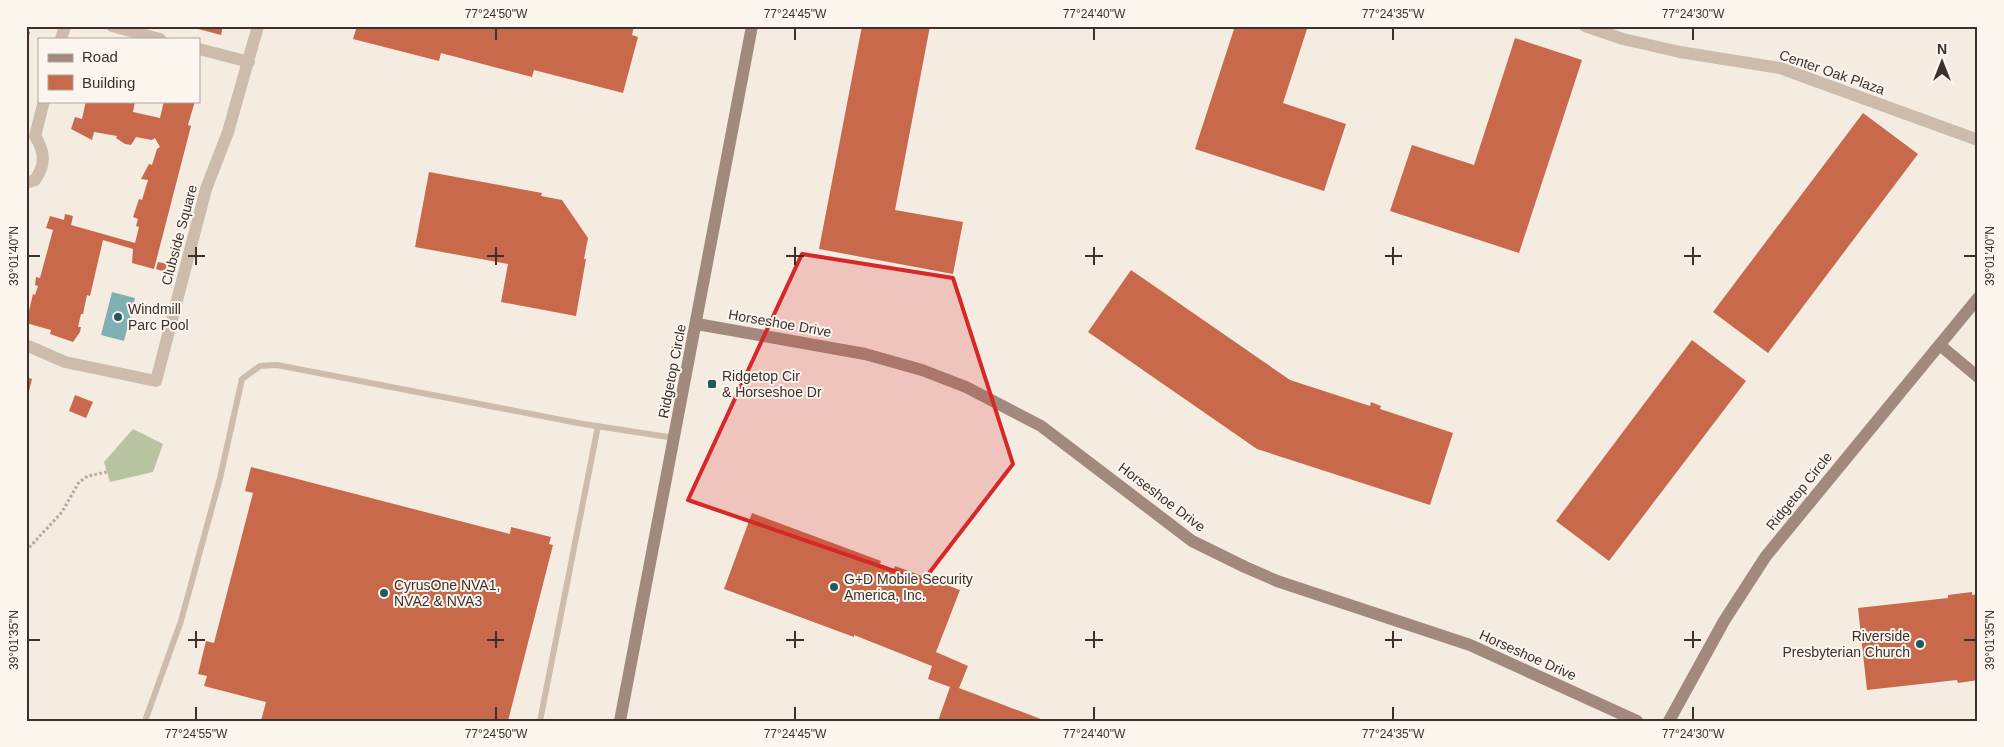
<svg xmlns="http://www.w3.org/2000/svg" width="2004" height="747" font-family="Helvetica,sans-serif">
<rect width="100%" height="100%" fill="#f4ebe1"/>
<!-- green -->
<path fill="#b8c4a0" d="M133,429L163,444L153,472L110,482L104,462Z"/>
<!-- water -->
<path fill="#7fb0b2" d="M112,292L135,298L124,341L101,335Z"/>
<!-- building -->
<path fill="#c8694b" d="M187,26H223L221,35Z
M357,26H634L632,35L638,37L623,93L534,70L532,77L441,53L439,61L353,39Z
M862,26H930L895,210L963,222L953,274L819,249Z
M1235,26H1308L1283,103L1346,124L1324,191L1195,149Z
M26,31L30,32L27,43H26Z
M1515,38L1582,60L1519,253L1390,211L1412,145L1474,165Z
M86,101H135L133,112L160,118L164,101H195L188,125L191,126L154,269L132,263L133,249L103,240L90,296L87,295L83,314H81L78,327H81L80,332L73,342L50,334L51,330L26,323L33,294L35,295L38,286L35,285L36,277L40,278L53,230L46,228L50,216L64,220L65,214L73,216L71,225L135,243L139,227L136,226L138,219L133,217L139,199L142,200L148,180L141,179L149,164L152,165L157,149L160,147L155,138L152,140L136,137L131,145L125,144L116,138L117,136L94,132L92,140L71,129L75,117L82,119Z
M1863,113L1918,154L1768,353L1713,312Z
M429,172L542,193L541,196L562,200L588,238L584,259H586L576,316L501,302L508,264L415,247Z
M158,262L168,264L166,272L156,269Z
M1131,270L1290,380L1370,406L1371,402L1381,406L1380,409L1453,433L1430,505L1257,449L1088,332Z
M1692,340L1746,381L1609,561L1556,521Z
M26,377L32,379L28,395L26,394Z
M75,395L93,402L86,418L69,411Z
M251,467L510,534L511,527L551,537L549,544L553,545L508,721H261L266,702L204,686L207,676L198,674L206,641L214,643L253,493L245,491Z
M752,513L881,561L880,564L894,569L895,566L960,590L936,652L968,666L959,688L1046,721H938L950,687L928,679L932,666L854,635V637L724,589Z
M1972,592V595L1978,594V680L1958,683L1957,680L1867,690L1858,608L1948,598V595Z"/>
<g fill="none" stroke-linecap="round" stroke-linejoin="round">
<!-- path -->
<path stroke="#b9a596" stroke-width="3" stroke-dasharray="2.5 2.5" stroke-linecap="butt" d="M26,551L62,512L79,482L88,476L107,472"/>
<!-- lane -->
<path stroke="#cdbbac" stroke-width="6" d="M145,721L181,621L220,478L242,379L260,366L277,365L583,424L675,438
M540,721L598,426"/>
<!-- street -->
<path stroke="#cdbbac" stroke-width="12" d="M112,26L160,39
M1585,26L1623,39L1680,52L1780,68L1978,140
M61,39L65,26
M199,49L249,62
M26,183L35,180C46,164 45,152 35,136L44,101
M26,345L65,362L156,381L206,189L228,132L258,26"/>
<!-- secondary -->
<path stroke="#a18a7d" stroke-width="12" d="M697,324L865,354L922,370L966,387L1041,426L1192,541L1245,567L1277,581L1470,645L1637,721
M1941,346L1978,377
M620,721L752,26
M1669,721L1724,621L1766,556L1978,298"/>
</g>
<!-- marked area -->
<path fill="#d62828" fill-opacity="0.2" stroke="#d62828" stroke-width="4" stroke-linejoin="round" d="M802,254L953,278L1013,464L923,581L688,500Z"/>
<!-- ticks -->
<path fill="none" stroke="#3b302b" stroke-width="2" d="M496,28V40M795,28V40M1094,28V40M1393,28V40M1693,28V40M196,247V265M496,247V265M795,247V265M1094,247V265M1393,247V265M1693,247V265M28,256H40M188,256H205M487,256H504M786,256H804M1085,256H1103M1385,256H1402M1684,256H1701M1964,256H1976M196,631V648M496,631V648M795,631V648M1094,631V648M1393,631V648M1693,631V648M28,640H40M188,640H205M487,640H504M786,640H804M1085,640H1103M1385,640H1402M1684,640H1701M1964,640H1976M196,707V720M496,707V720M795,707V720M1094,707V720M1393,707V720M1693,707V720"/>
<!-- markers -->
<g fill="#1f5a5e" stroke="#fbf5ee" stroke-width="2">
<circle cx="118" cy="317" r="5"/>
<rect x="707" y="379" width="10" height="10" rx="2.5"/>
<circle cx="834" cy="587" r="5"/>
<circle cx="384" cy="593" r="5"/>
<circle cx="1920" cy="644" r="5"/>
</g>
<g text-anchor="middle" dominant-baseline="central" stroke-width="4" stroke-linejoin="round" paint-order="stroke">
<!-- street labels -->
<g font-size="14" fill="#3b302b" stroke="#fbf5ee">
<text transform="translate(1832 72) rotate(19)">Center Oak Plaza</text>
<text transform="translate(179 235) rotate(-75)">Clubside Square</text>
<text transform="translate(780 323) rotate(10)">Horseshoe Drive</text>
<text transform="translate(672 371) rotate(-79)">Ridgetop Circle</text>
<text transform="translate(1799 491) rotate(-51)">Ridgetop Circle</text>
<text transform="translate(1162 497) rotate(37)">Horseshoe Drive</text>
<text transform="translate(1528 655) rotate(24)">Horseshoe Drive</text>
</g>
<!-- poi labels -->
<g font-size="14" fill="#3b302b" stroke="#fbf5ee" text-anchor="start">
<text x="128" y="309">Windmill<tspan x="128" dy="16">Parc Pool</tspan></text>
<text x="722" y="376">Ridgetop Cir<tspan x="722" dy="16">&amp; Horseshoe Dr</tspan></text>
<text x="844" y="579">G+D Mobile Security<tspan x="844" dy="16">America, Inc.</tspan></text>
<text x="394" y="585">CyrusOne NVA1,<tspan x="394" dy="16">NVA2 &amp; NVA3</tspan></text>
<text x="1910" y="636" text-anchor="end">Riverside<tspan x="1910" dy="16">Presbyterian Church</tspan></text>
</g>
</g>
<!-- border -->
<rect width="2004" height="747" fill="none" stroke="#fbf5ee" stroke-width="55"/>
<!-- legend -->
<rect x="38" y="38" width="162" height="65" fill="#fbf5ee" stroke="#aea6a0"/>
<rect x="48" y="54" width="25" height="8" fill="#a18a7d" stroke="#aea6a0"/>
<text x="82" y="62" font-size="15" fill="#3b302b">Road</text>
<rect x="48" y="75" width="25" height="15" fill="#c8694b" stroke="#aea6a0"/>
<text x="82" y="88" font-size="15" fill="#3b302b">Building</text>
<!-- north arrow -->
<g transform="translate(1942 62)" stroke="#fbf5ee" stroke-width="4" paint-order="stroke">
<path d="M0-4L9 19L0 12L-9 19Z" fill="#3b302b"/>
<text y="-8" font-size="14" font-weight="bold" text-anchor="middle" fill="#3b302b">N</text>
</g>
<rect x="28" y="28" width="1948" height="692" fill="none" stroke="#3b302b" stroke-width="2"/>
<g font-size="12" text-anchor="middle" fill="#3b302b">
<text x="496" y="18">77°24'50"W</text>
<text x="795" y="18">77°24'45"W</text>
<text x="1094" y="18">77°24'40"W</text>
<text x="1393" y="18">77°24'35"W</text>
<text x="1693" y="18">77°24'30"W</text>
<text transform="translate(14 256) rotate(-90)" y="4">39°01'40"N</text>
<text transform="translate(1990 256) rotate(-90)" y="4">39°01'40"N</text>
<text transform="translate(14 640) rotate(-90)" y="4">39°01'35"N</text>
<text transform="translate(1990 640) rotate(-90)" y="4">39°01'35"N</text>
<text x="196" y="738">77°24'55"W</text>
<text x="496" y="738">77°24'50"W</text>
<text x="795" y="738">77°24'45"W</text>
<text x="1094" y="738">77°24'40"W</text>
<text x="1393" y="738">77°24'35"W</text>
<text x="1693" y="738">77°24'30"W</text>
</g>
</svg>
